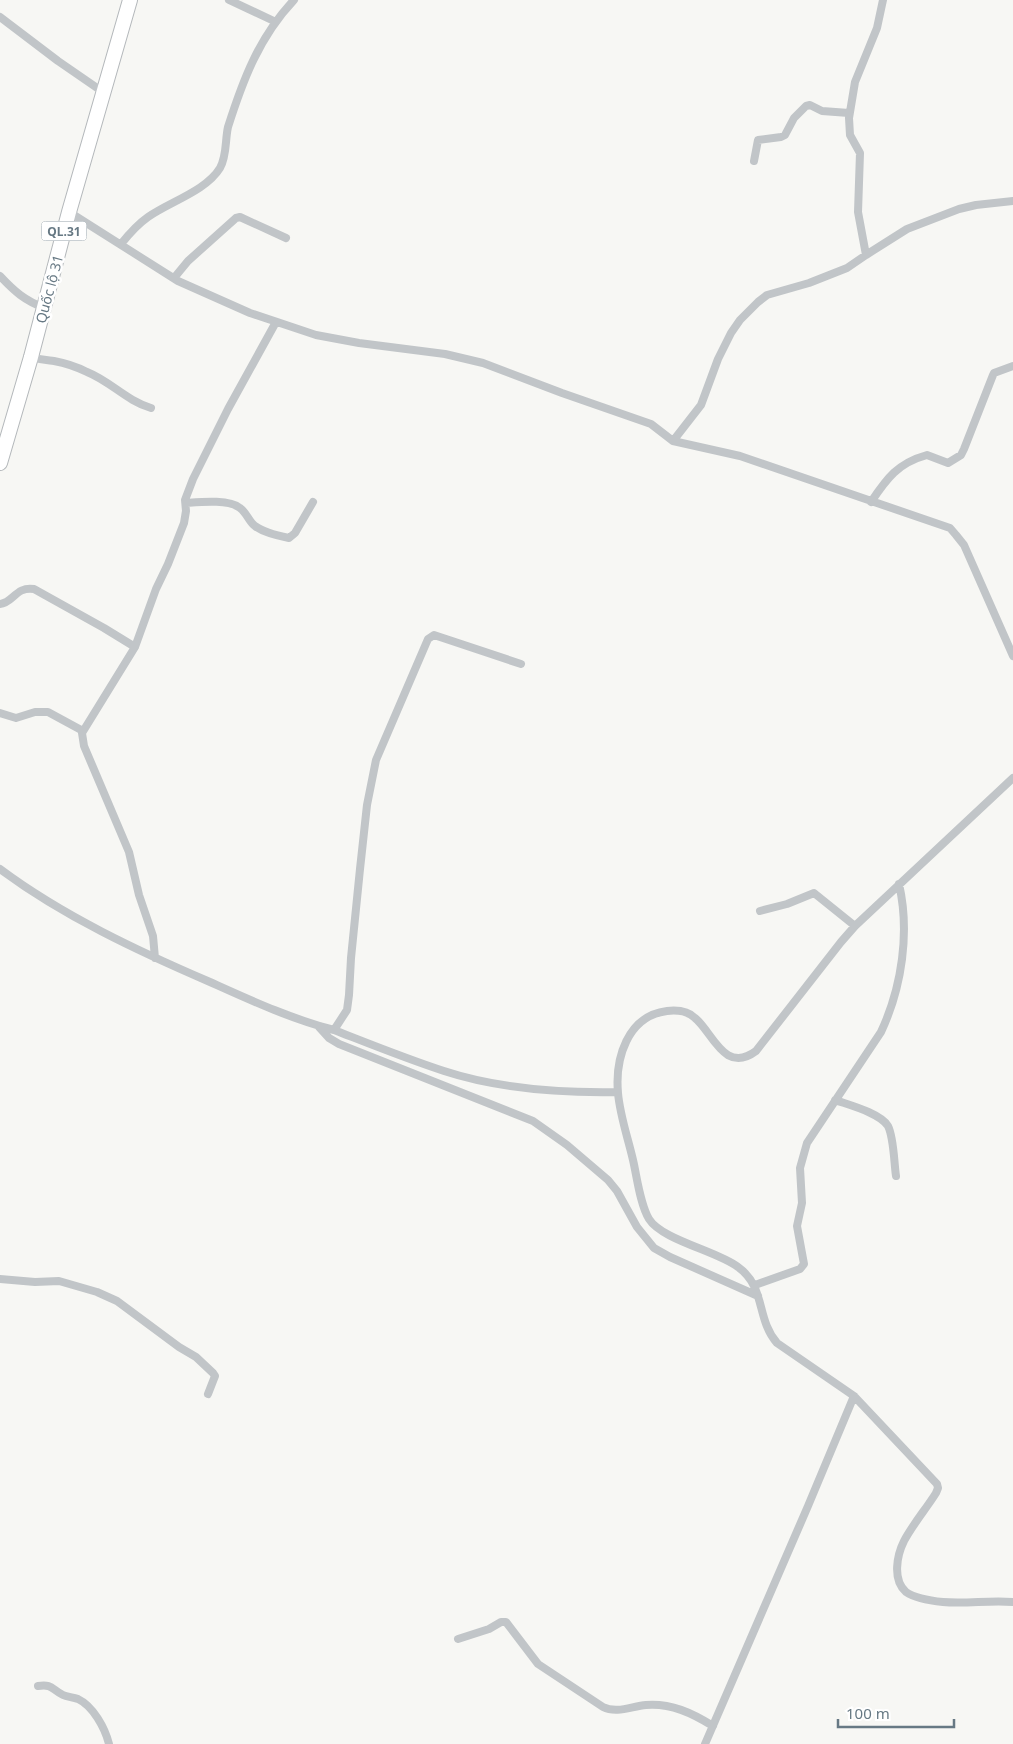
<svg xmlns="http://www.w3.org/2000/svg" width="1013" height="1744" font-family="'Noto Sans',sans-serif">
<rect width="100%" height="100%" fill="#f7f7f4"/>
<g fill="none" stroke-linecap="round" stroke-linejoin="round">
<defs>
<path id="highway" d="M0,463L31,357L69,212L130,0"/>
</defs>
<!-- highway casing -->
<use href="#highway" stroke="#b4b8bb" stroke-width="16"/>
<!-- street -->
<path stroke="#c1c5c8" stroke-width="8" d="M229,0L276,22
M0,17L58,61L103,92
M754,161L758,140L781,137L785,135L794,118L806,106L810,105L822,111L849,113
M69,212L178,281L250,313L316,335L359,343L445,354L483,363L562,393L651,424L673,441L740,456L950,528L956,535L964,545L1013,656
M121,244C129,234 138,224 148,217C169,202 206,191 220,168C227,156 225,140 228,127C243,80 259,37 294,0
M866,255L858,212L860,153L850,135L849,118L855,82L877,28L883,0
M0,276C14,291 25,301 45,308
M174,278L188,261L236,218L240,217L286,238
M31,357C41,360 45,360 54,361C65,363 77,367 87,372C110,381 127,401 151,408
M673,441L701,405L718,359L731,333L740,320L758,302L767,295L809,283L847,268L866,255L907,229L959,209L976,205L1013,201
M871,502C887,478 898,463 927,455L948,463L961,455L964,449L993,375L994,373L1013,366
M186,503C200,502 229,499 240,508C247,513 249,522 255,526C264,533 279,536 289,538L295,533L313,502
M0,604C13,603 16,586 34,589L104,628L135,647
M0,713L16,718L35,712H48L83,731
M1013,778L855,926L841,942L756,1051C724,1075 712,1031 695,1018C688,1011 676,1010 667,1011C627,1016 615,1059 618,1093C620,1116 628,1138 633,1160C637,1177 640,1204 649,1219C662,1240 717,1251 738,1267C766,1287 756,1319 777,1343L854,1396L937,1484L938,1488L936,1493C926,1509 913,1524 904,1541C897,1555 892,1580 906,1592C915,1598 933,1601 943,1602C966,1604 990,1600 1013,1602
M0,869C63,916 138,951 210,982C250,1000 291,1019 334,1030C370,1044 407,1059 444,1071C499,1089 561,1093 618,1092
M760,911L787,904L814,893L855,926
M155,958L153,936L139,895L129,852L84,746L82,733L135,647L156,589L168,564L184,523L186,511L185,500L193,479L228,409L276,322
M319,1027L329,1038L339,1044L533,1121L567,1145L608,1180L617,1191L637,1227L654,1248L670,1257L758,1296
M334,1030L347,1010L349,995L351,958L360,869L367,805L376,760L428,639L434,635L521,664
M835,1100C849,1105 880,1113 888,1126C894,1138 894,1163 896,1176
M0,1279L35,1282L59,1281L97,1292L117,1301L179,1347L196,1357L213,1373L215,1376L208,1394
M755,1285L800,1269L804,1264L797,1226L802,1203L800,1168L807,1143L881,1032C902,987 910,932 899,884
M458,1639L489,1629L501,1622H506L538,1664L603,1707C617,1714 632,1706 646,1705C671,1703 692,1713 713,1726
M38,1686C53,1684 51,1689 63,1695C67,1697 73,1697 78,1699C93,1706 105,1728 109,1744
M705,1744L808,1506L854,1396"/>
<!-- highway -->
<use href="#highway" stroke="#fff" stroke-width="14"/>
</g>
<g text-anchor="middle" dominant-baseline="central" stroke-width="5" stroke-linejoin="round" paint-order="stroke">
<!-- shield labels -->
<rect fill="#fff" stroke="#95a1a9" stroke-width="1" x="41.5" y="221.5" width="45" height="19" rx="4"/>
<g font-size="12" font-weight="bold" fill="#677984">
<text x="64" y="231">QL.31</text>
</g>
<!-- street labels -->
<g font-size="14" fill="#677984" stroke="#fff">
<text transform="translate(49 289) rotate(-75)">Quốc lộ 31</text>
</g>
</g>
<!-- scale -->
<path d="M838 1719v8h116v-8" fill="none" stroke="#677984" stroke-width="2.5"/>
<text x="846" y="1719" font-size="15" fill="#677984" stroke="#ffffff" stroke-width="4" paint-order="stroke">100 m</text>
</svg>
